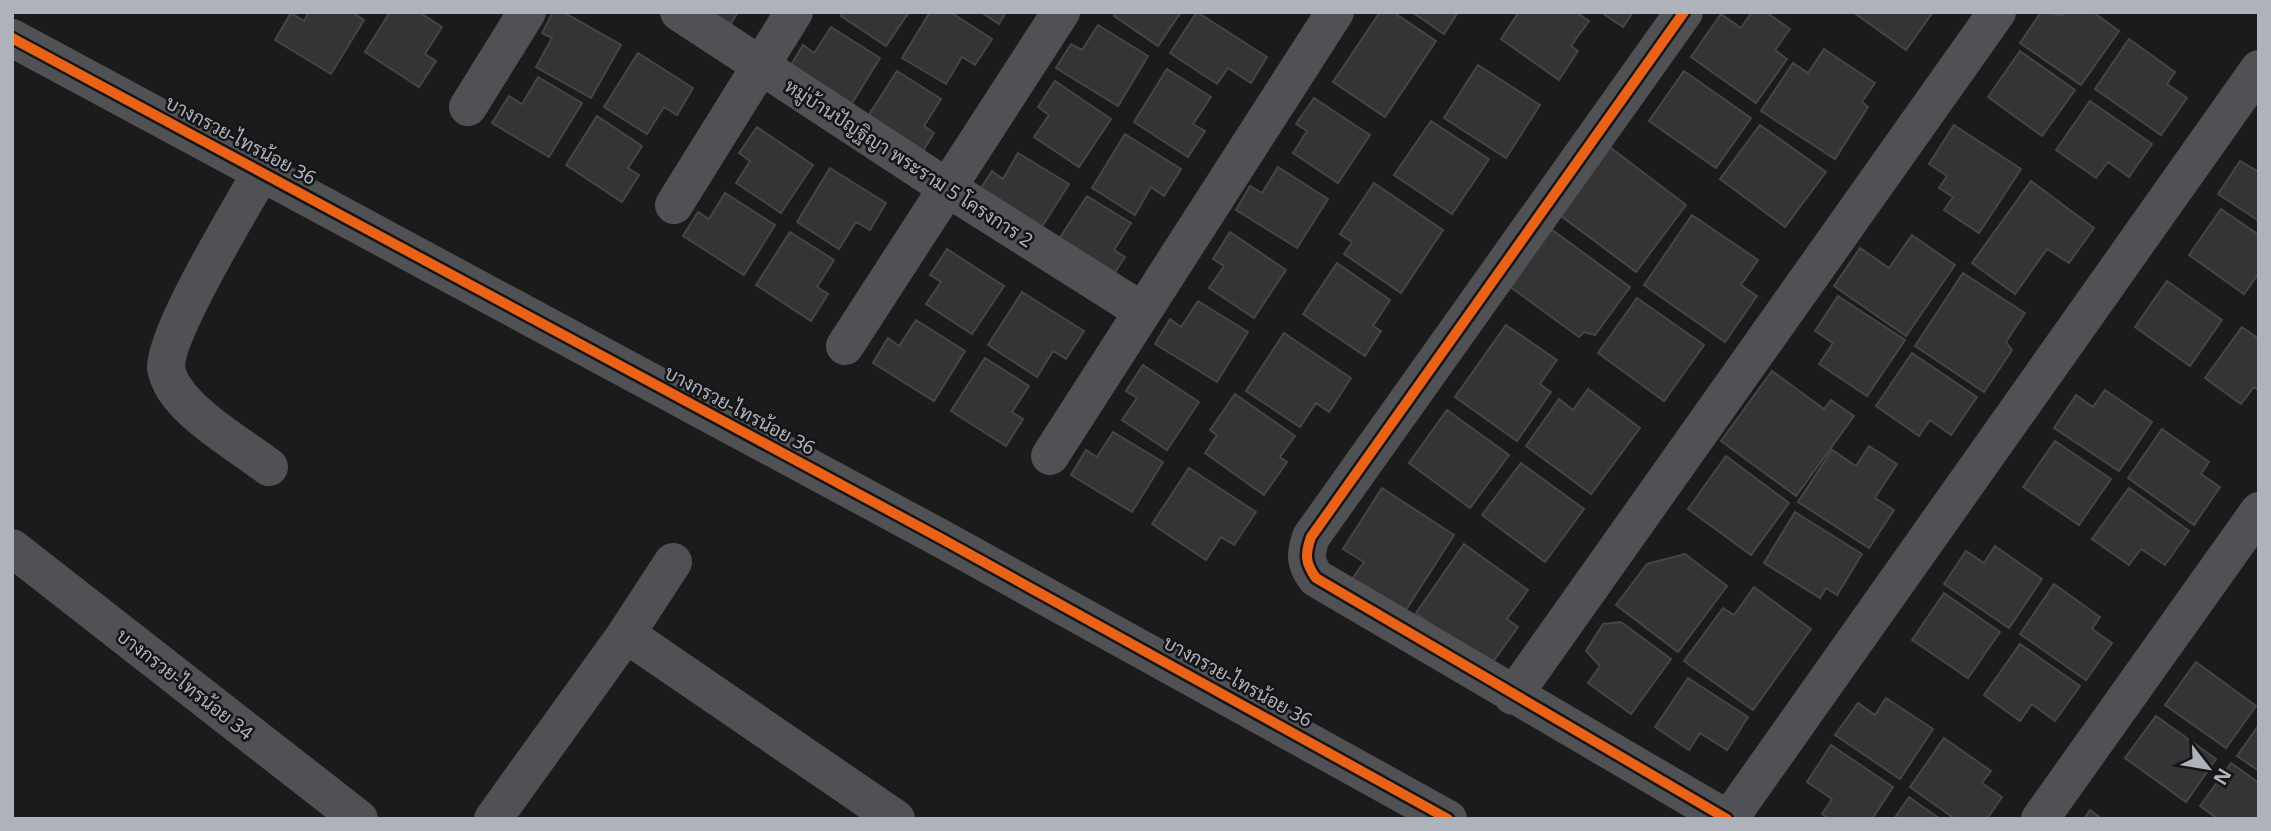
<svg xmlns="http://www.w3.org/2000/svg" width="2271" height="831" font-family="'Noto Sans',Sarabun,sans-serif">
<rect width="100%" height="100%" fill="#1b1b1b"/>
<!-- building -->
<path fill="#343435" stroke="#444547" stroke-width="2" d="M309,12H352L364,20L331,74L275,40L291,13L304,21Z
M390,12H419L442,27L425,54L436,61L419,87L365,52Z
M553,12H563L621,45L591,98L536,67L552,38L542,33Z
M688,12H738L724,35Z
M844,12H909L886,46L841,16Z
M930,12H950L992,39L975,65L962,57L946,84L902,58Z
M981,12H1006L999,24Z
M1116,12H1181L1158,46L1114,16Z
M1197,12L1267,57L1251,83L1228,68L1217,84L1170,53Z
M1380,12H1393L1436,41L1385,117L1333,82Z
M1412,12H1458L1444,34Z
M1519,12H1576L1589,21L1571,46L1578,51L1559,80L1501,39Z
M1601,12H1633L1623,27Z
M1752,12H1766L1790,29L1775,50L1787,59L1756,103L1691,57L1721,14L1741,28Z
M1853,12H1933L1906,50Z
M2041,12L2062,15L2064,12H2093L2119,31L2081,85L2020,43Z
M1098,25L1148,56L1118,106L1056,68L1071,44L1082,50Z
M831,27L880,58L849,108L788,70L803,45L814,53Z
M2129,39L2175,72L2167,84L2187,98L2161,135L2095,89Z
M1824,49L1875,83L1862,102L1868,107L1835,159L1761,111L1793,63L1808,73Z
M2020,51L2075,90L2042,136L1988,97Z
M638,53L693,88L677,115L664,107L647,134L604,107Z
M1478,65L1540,105L1506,158L1444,118Z
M1167,69L1211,97L1193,124L1205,131L1188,157L1134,122Z
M897,71L941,99L924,126L934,133L918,159L863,124Z
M1684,71L1751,118L1716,168L1649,121Z
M538,77L582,103L549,157L492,123L509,96L522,104Z
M1055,81L1111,119L1079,167L1034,137L1049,115L1038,107Z
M1314,98L1370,135L1338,183L1293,153L1307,131L1296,124Z
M2090,101L2152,144L2129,177L2108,162L2096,178L2056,150Z
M597,116L642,146L628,168L639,175L622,202L566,165Z
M1431,121L1489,159L1452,214L1394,175Z
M1760,125L1826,172L1785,227L1720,179Z
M1954,125L2021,169L1979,233L1944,210L1953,197L1939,188L1947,176L1929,164Z
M757,127L813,165L781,213L736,183L750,161L739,153Z
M1125,134L1181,169L1164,196L1151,187L1135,215L1092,188Z
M1607,145L1686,205L1636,272L1557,213Z
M1018,153L1069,184L1038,233L976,196L992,171L1003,179Z
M2240,161L2259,172V221L2218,194Z
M1278,167L1328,199L1297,248L1236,210L1250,186L1262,193Z
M830,168L886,203L870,230L856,222L839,249L797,222Z
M2031,181L2094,228L2069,263L2047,249L2015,294L1972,263Z
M1374,183L1443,230L1401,293L1344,254L1352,242L1340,234Z
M725,193L775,225L744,275L683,236L698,212L709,219Z
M1087,196L1131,223L1114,250L1125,257L1108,283L1053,248Z
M2221,209L2259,235V273L2244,294L2189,255Z
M1692,215L1758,260L1741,285L1757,296L1725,342L1644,285Z
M1551,229L1630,287L1595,335L1584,332L1579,337L1509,286Z
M790,232L834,260L817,287L828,294L811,321L756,285Z
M1230,232L1286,270L1254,318L1209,288L1224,266L1213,259Z
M1912,235L1955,265L1906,336L1834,286L1860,248L1889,268Z
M947,249L1004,286L972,334L926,304L941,282L930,275Z
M1337,263L1390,300L1373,326L1381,331L1365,356L1303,314Z
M1963,273L2025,313L2006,342L2012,350L1984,392L1915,346Z
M2167,281L2222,320L2190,366L2135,327Z
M1022,292L1084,331L1066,359L1053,351L1037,377L988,345Z
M1838,296L1905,340L1867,396L1819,364L1833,343L1815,331Z
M1637,298L1704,345L1664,401L1598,353Z
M1198,301L1248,332L1217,382L1155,344L1170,319L1181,327Z
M916,320L965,351L934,401L873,363L888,338L899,346Z
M1506,325L1557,360L1540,384L1551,392L1517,441L1455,397Z
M2242,327L2259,339V391L2254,387L2241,404L2205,378Z
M1284,333L1351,378L1329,412L1316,403L1300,427L1246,391Z
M1912,353L1977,397L1951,435L1930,420L1919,436L1876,406Z
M985,358L1029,386L1012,412L1023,419L1006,446L951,411Z
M1143,365L1199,402L1167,450L1122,420L1137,398L1126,391Z
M1772,371L1824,409L1831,400L1854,416L1796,496L1721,441Z
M1588,389L1640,428L1591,494L1526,446L1559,399L1573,410Z
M2105,390L2152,422L2119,471L2054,428L2076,395L2093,407Z
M1235,394L1295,436L1280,457L1287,462L1264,495L1205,453L1217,435L1210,430Z
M1447,410L1509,455L1470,508L1409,463Z
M2162,429L2209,462L2201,474L2220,487L2194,525L2128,478Z
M1113,432L1163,462L1132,512L1071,475L1086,450L1097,457Z
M2055,441L2111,479L2079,525L2023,487Z
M1869,446L1897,464L1875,498L1894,510L1869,548L1798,502L1832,450L1856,466Z
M1726,456L1789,503L1751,555L1688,509Z
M1521,463L1584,509L1545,562L1482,515Z
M1189,468L1256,512L1234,545L1221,537L1206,560L1152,524Z
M1382,488L1454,535L1402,616L1350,582L1364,562L1343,549Z
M2129,488L2189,531L2165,565L2141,549L2129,565L2092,539Z
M1795,512L1862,554L1837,595L1826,588L1820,598L1764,563Z
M1464,544L1528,590L1507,619L1518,627L1490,666L1416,613Z
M1995,546L2042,579L2009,628L1944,584L1966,551L1984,563Z
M1685,554L1727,586L1678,652L1616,605L1647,564Z
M2054,584L2100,617L2092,629L2112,643L2086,680L2020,634Z
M1754,587L1811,629L1753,710L1684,661L1723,608L1734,615Z
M1944,593L2000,632L1968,678L1912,640Z
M1621,622L1671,659L1631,714L1588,683L1600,666L1586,651L1603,624Z
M2020,644L2080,686L2055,721L2032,704L2020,721L1984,695Z
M2196,662L2256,706L2226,748L2165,705Z
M1688,678L1748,717L1727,750L1700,733L1689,750L1655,727Z
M1886,698L1933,729L1900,779L1835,735L1858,703L1875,715Z
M2156,716L2216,759L2186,802L2125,758Z
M2259,725V771L2237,756Z
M1944,738L1991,771L1982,783L2002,797L1987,819H1955L1910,787Z
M1831,745L1893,787L1872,819H1829L1822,814L1832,799L1807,782Z
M2231,763L2259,783V819H2218L2200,806Z
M1909,797L1940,819H1894Z
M2090,810L2102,819H2084Z"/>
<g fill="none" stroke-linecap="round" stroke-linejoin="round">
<!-- minor -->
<path stroke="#505154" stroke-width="38" d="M679,12L946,187L1142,311
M1684,12L1311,537C1305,554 1305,563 1316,578L1727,819
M12,38L942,539L1448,819
M468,107L527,12
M262,171C241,209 165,332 166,368C167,374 171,383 174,388C193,418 240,445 269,467
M674,205L794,12
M845,346L1061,12
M1050,456L1335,12
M12,548L359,819
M626,634L896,819
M1513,696L1997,12
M493,819L626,634L673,562
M1729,819L2259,69
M2040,819L2259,511"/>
<defs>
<path id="cycleway" d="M1684,12L1311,537C1305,554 1305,563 1316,578L1727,819
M12,38L942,539L1448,819"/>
</defs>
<!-- cycleway casing -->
<use href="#cycleway" stroke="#151517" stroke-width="15"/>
<!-- cycleway -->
<use href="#cycleway" stroke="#ea6118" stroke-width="10"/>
</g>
<g text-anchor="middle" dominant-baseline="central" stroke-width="5" stroke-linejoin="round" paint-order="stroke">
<!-- street labels -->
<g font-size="19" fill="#aeb2bb" stroke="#151517">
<text transform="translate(241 140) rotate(28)">บางกรวย-ไทรน้อย 36</text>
<text transform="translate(909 163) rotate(33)">หมู่บ้านปัญฐิญา พระราม 5 โครงการ 2</text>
<text transform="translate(740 410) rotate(28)">บางกรวย-ไทรน้อย 36</text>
<text transform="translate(1238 681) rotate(29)">บางกรวย-ไทรน้อย 36</text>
<text transform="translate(185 684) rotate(38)">บางกรวย-ไทรน้อย 34</text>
</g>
</g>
<!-- border -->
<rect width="2271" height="831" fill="none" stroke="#aeb2bb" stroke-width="28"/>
<!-- north arrow -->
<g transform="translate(2208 768) rotate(121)" stroke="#151517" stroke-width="5" paint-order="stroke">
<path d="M0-5L12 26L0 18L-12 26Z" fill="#aeb2bb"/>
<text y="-10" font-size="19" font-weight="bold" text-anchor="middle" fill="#aeb2bb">N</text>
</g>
</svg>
